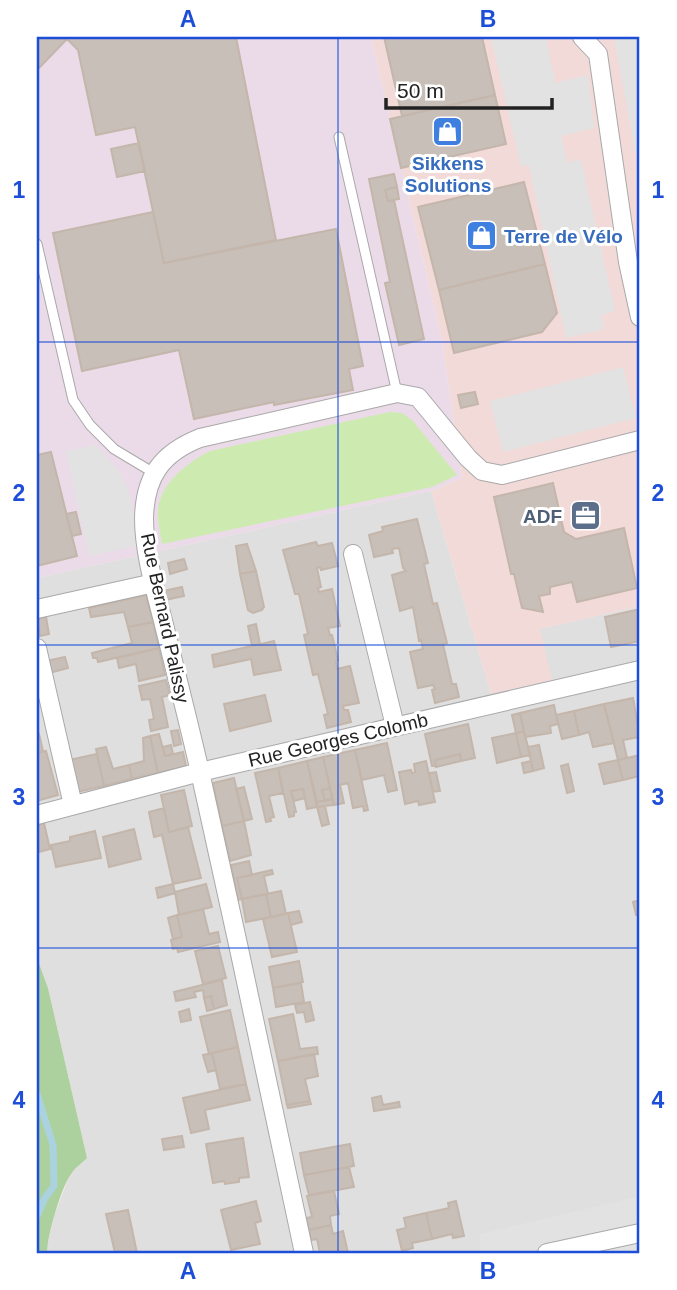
<svg xmlns="http://www.w3.org/2000/svg" width="677" height="1290" font-family="Arial,sans-serif">
<rect width="100%" height="100%" fill="#f2efe9"/>
<!-- residential -->
<path fill="#e0dfdf" d="M431,491L491,694L539,629L640,606V1253H47V1245L54,1216L70,1174L87,1158L48,988L37,958V578Z"/>
<!-- commercial -->
<path fill="#f2dad9" d="M371,37H640V606L540,629L552,680L491,694L431,491L462,478L442,341Z"/>
<!-- industrial -->
<path fill="#ebdbe8" d="M37,37H371L442,341L462,478L431,491L37,578Z"/>
<!-- grass -->
<path fill="#cdebb0" d="M390,412L402,413L412,420L457,475L432,487L162,544C161,534 157,522 158,511C160,483 187,463 210,451Z"/>
<!-- forest -->
<path fill="#add19e" d="M37,958L48,988L87,1158C82,1163 75,1168 71,1174C61,1188 47,1236 47,1253H37Z"/>
<!-- parking -->
<path fill="#e2e2e2" d="M491,37H546L555,83L588,75L594,128L561,136L567,162L581,160L615,311L601,315L604,329L566,338L529,165L521,167Z
M614,37H640V176Z
M623,367L636,418L503,452L490,401Z
M96,445L121,474L130,496L140,545L89,556L66,451Z
M640,1196V1253H480V1234Z"/>
<g fill="none" stroke-linecap="round" stroke-linejoin="round">
<!-- stream -->
<path stroke="#aad3df" stroke-width="7" d="M37,1094L53,1145L54,1186L45,1198L37,1216"/>
</g>
<!-- building -->
<path fill="#c7bfb8" stroke="#c4b6ab" stroke-width="2" d="M37,37L67,39L37,70Z
M65,37H236L276,240L164,263L135,127L96,135L78,50Z
M384,37H482L495,95L402,116Z
M495,95L506,144L401,168L390,119Z
M139,143L145,171L117,177L111,149Z
M394,174L397,187L385,190L388,201L394,200L424,339L399,345L385,283L390,282L369,179Z
M524,182L545,264L439,290L418,207Z
M397,187L399,199L388,201L385,190Z
M153,212L164,263L336,229L363,366L349,369L353,390L274,405V402L194,419L179,350L82,371L53,233Z
M545,264L557,313L542,332L454,353L439,290Z
M475,392L478,404L461,408L458,395Z
M51,452L77,556L37,566V455Z
M553,483L564,532L576,539L624,528L637,588L577,602L572,582L550,587V594L539,596L543,612L522,608L514,574H511L494,497Z
M76,512L81,534L72,536L66,514Z
M417,519L428,563L424,564L433,604L437,603L447,643L443,644L452,684H456L459,697L435,703L432,690L435,689L433,685L418,688L410,652L423,649L421,640L419,641L413,607L400,611L392,575L406,571L403,568L399,548L392,549L393,553L374,557L369,535L383,531L382,527Z
M316,542L318,546L332,543L338,566L321,570L320,567L317,568L321,587L318,588L319,592L332,589L340,626L328,628L330,635H332L338,660L336,661L337,669L350,666L359,703L343,706L344,710H348L351,722L327,728L324,715L328,714L318,674L313,675L304,635L308,634L299,594H295L283,550Z
M247,544L256,571L240,574L236,546Z
M184,559L187,569L170,574L168,563Z
M256,571L264,607L262,610L253,613L248,610L240,574Z
M182,587L184,596L165,600L163,591Z
M146,595L153,622L128,627L124,612L91,617L89,608Z
M640,609V641L611,647L605,617Z
M46,617L49,634L40,636L37,619Z
M153,622L159,648L98,662L97,658H93L92,653L132,643L128,627Z
M256,624L260,644L252,646L248,626Z
M274,641L281,670L254,675L251,659L214,667L212,655Z
M159,648L165,675L139,681L136,664L119,668L117,658Z
M65,657L68,668L49,673L46,661Z
M166,680L170,695L162,697L168,727L151,731L149,720L154,719L150,699L142,700L139,686Z
M265,695L271,721L230,731L224,704Z
M633,698L640,737L623,740L627,758L618,760L604,704Z
M604,704L614,743L593,747L589,732L579,735L574,711Z
M554,705L558,724L550,726L551,733L525,737L520,713Z
M574,711L579,735L562,739L556,715Z
M520,713L524,731L516,733L512,715Z
M468,724L475,758L461,761L460,754L435,760L436,766H432L425,734Z
M178,730L181,744L174,746L171,731Z
M524,731L530,755L521,757L516,733Z
M516,733L521,757L497,763L492,738Z
M39,734L43,751L37,753V735Z
M159,734L165,756L183,752L186,766L158,773L150,736Z
M150,736L158,773L132,779L129,765L144,761L143,738Z
M387,743L397,790L388,792L384,775L362,780L355,750Z
M171,745L173,754L165,756L163,747Z
M539,745L544,768L533,771L528,747Z
M106,747L113,769L129,765L132,779L104,786L96,749Z
M355,750L368,810L364,811L363,806L353,808L348,783L340,785L344,803L334,805L323,757Z
M46,751L58,795L37,801V753Z
M97,754L104,786L77,792L69,760Z
M460,754L461,761L436,767L435,760Z
M640,755V776L623,780L618,760Z
M323,757L330,788L322,790L325,801L317,802L307,761Z
M618,760L623,780L604,784L599,764Z
M307,761L317,807L307,809L303,789L291,791L296,812H294V816L289,817L278,768Z
M426,761L435,802L419,805L418,801L405,804L399,772L411,770L412,773L415,772L414,764Z
M531,761L533,771L524,773L522,763Z
M568,764L574,791L567,793L561,766Z
M278,768L283,793L269,796L274,817L270,818L271,821L266,822L255,773Z
M436,772L440,791L433,792L429,773Z
M234,778L244,821L222,826L213,783Z
M244,787L252,819L244,821L236,789Z
M330,788L332,799L325,801L322,790Z
M303,789L305,798L294,801L291,791Z
M184,790L192,826L169,832L161,795Z
M332,799L334,805L317,807V802Z
M325,806L329,824L322,826L317,807Z
M164,808L169,832L188,827L201,878L173,884L162,835L154,837L149,812Z
M244,821L251,855L230,861L222,826Z
M44,823L50,849L39,852L37,825Z
M134,829L141,859L109,867L103,837Z
M95,831L101,858L56,867L51,845L70,841V837Z
M249,861L252,875L237,878L242,899L238,900L231,865Z
M272,870L273,874L264,876L268,894L242,899L237,878Z
M173,884L175,893L158,898L156,888Z
M206,884L212,907L179,915L175,892Z
M281,891L286,914L271,917L266,894Z
M266,894L271,917L246,922L242,899Z
M640,900V914L636,915L633,902Z
M203,909L209,934L218,932L220,942L178,952L177,948L173,949L171,940L182,937L177,915Z
M299,911L302,922L291,925L288,913Z
M288,913L297,952L272,957L263,919Z
M177,915L182,937L173,939L168,918Z
M218,946L226,978L203,984L195,951Z
M299,961L303,982L273,988L269,967Z
M222,980L227,1005L214,1009L211,996L204,998L203,990L194,992L196,997L176,1001L174,992Z
M301,983L304,1002L276,1007L273,988Z
M211,996L214,1009L207,1011L204,998Z
M310,1002L314,1020L306,1022L304,1012L297,1013L295,1005Z
M189,1009L191,1020L181,1022L179,1012Z
M230,1010L238,1047L209,1054L200,1017Z
M293,1014L300,1049L317,1047L318,1054L278,1061L269,1019Z
M238,1047L246,1084L220,1089L212,1053Z
M212,1053L216,1070L208,1072L203,1055Z
M314,1054L318,1076L305,1079L310,1101L287,1105L278,1061Z
M246,1084L250,1100L205,1110L209,1129L191,1133L183,1098Z
M381,1096L383,1105L399,1102L400,1107L374,1111L372,1098Z
M310,1101L311,1104L288,1108L287,1105Z
M182,1136L184,1147L164,1150L162,1139Z
M243,1138L249,1177L239,1178V1182L225,1184L224,1181L213,1183L206,1144Z
M350,1144L354,1166L304,1175L300,1153Z
M349,1167L354,1187L309,1195L304,1175Z
M334,1191L339,1214L330,1216L331,1225L309,1230L306,1218L312,1217L307,1196Z
M256,1201L261,1221L255,1223L260,1244L231,1250L221,1210Z
M456,1201L464,1236L453,1238L452,1234L432,1239L426,1213L449,1208L448,1203Z
M128,1210L137,1253H115L106,1214Z
M426,1213L432,1239L412,1243L413,1248L402,1251L397,1230L406,1228L404,1218Z
M331,1225L333,1234L343,1231L348,1253H320L317,1239L311,1240L309,1230Z"/>
<g fill="none" stroke-linecap="round" stroke-linejoin="round">
<defs>
<path id="lane" d="M339,137L397,393
M37,244L73,400L90,425L114,449L154,473"/>
<path id="street" d="M582,37L598,54L628,262L640,317
M353,554L395,726
M37,609L154,583
M37,648L73,805
M37,815L200,772L640,670
M304,1253C270,1093 236,932 200,772C188,720 175,669 162,617C154,585 144,551 144,518C145,476 162,453 200,438L397,393L418,397L468,458L482,471L502,475L640,440
M547,1253L640,1233"/>
</defs>
<!-- lane casing -->
<use href="#lane" stroke="#a9a9a9" stroke-width="11"/>
<!-- street casing -->
<use href="#street" stroke="#a9a9a9" stroke-width="20"/>
<!-- lane -->
<use href="#lane" stroke="#fff" stroke-width="9"/>
<!-- street -->
<use href="#street" stroke="#fff" stroke-width="18"/>
</g>
<!-- grid -->
<path fill="none" stroke="#1d4ed8" stroke-width="2" stroke-opacity="0.55" d="M338,37V1253M37,342H640M37,645H640M37,948H640"/>
<!-- icons -->
<defs>
<symbol id="shop-square" viewBox="-11 -11 22 22"><rect x="-9" y="-9" width="18" height="18" rx="4" fill="#3f7fe0" stroke="#fff"/><path d="M-5-2.5h2.3a2.7 3.5 0 0 1 5.4 0H5L5.5 6h-11ZM-1.5-2.5h3a1.5 2.3 0 0 0-3 0Z" fill="#fff"/></symbol>
<symbol id="office-square" viewBox="-11 -11 22 22"><rect x="-9" y="-9" width="18" height="18" rx="4" fill="#5c6f8a" stroke="#fff"/><path d="M-6-3h4V-5.5h4V-3h4V5H-6ZM-1-4.5V-3h2v-1.5ZM-6 0V1H6V0Z" fill="#fff"/></symbol>
</defs>
<g fill-rule="evenodd">
<use href="#shop-square" x="430" y="114" width="35" height="35"/>
<use href="#shop-square" x="464" y="218" width="35" height="35"/>
<use href="#office-square" x="568" y="498" width="35" height="35"/>
</g>
<g text-anchor="middle" dominant-baseline="central" stroke-width="6" stroke-linejoin="round" paint-order="stroke">
<!-- shop labels -->
<g font-size="19" font-weight="bold" fill="#366cbe" stroke="#fff">
<text x="448" y="163">Sikkens<tspan x="448" dy="22">Solutions</tspan></text>
<text x="504" y="236" text-anchor="start">Terre de Vélo</text>
</g>
<!-- service labels -->
<g font-size="19" font-weight="bold" fill="#4e5e75" stroke="#fff" text-anchor="end">
<text x="562" y="516">ADF</text>
</g>
<!-- street labels -->
<g font-size="19" fill="#222" stroke="#fff">
<text transform="translate(165 618) rotate(78)">Rue Bernard Palissy</text>
<text transform="translate(338 740) rotate(-13)">Rue Georges Colomb</text>
</g>
</g>
<!-- border -->
<rect width="677" height="1290" fill="none" stroke="#ffffff" stroke-width="77"/>
<!-- scale -->
<path d="M386 98v10h166v-10" fill="none" stroke="#222222" stroke-width="3.5"/>
<text x="397" y="98" font-size="21" fill="#222222" stroke="#ffffff" stroke-width="5" paint-order="stroke">50 m</text>
<rect x="38" y="38" width="600" height="1214" fill="none" stroke="#1d4ed8" stroke-width="2.5"/>
<g font-size="23" text-anchor="middle" font-weight="bold" fill="#1d4ed8">
<text x="188" y="27">A</text>
<text x="488" y="27">B</text>
<text x="19" y="198">1</text>
<text x="658" y="198">1</text>
<text x="19" y="501">2</text>
<text x="658" y="501">2</text>
<text x="19" y="805">3</text>
<text x="658" y="805">3</text>
<text x="19" y="1108">4</text>
<text x="658" y="1108">4</text>
<text x="188" y="1279">A</text>
<text x="488" y="1279">B</text>
</g>
</svg>
